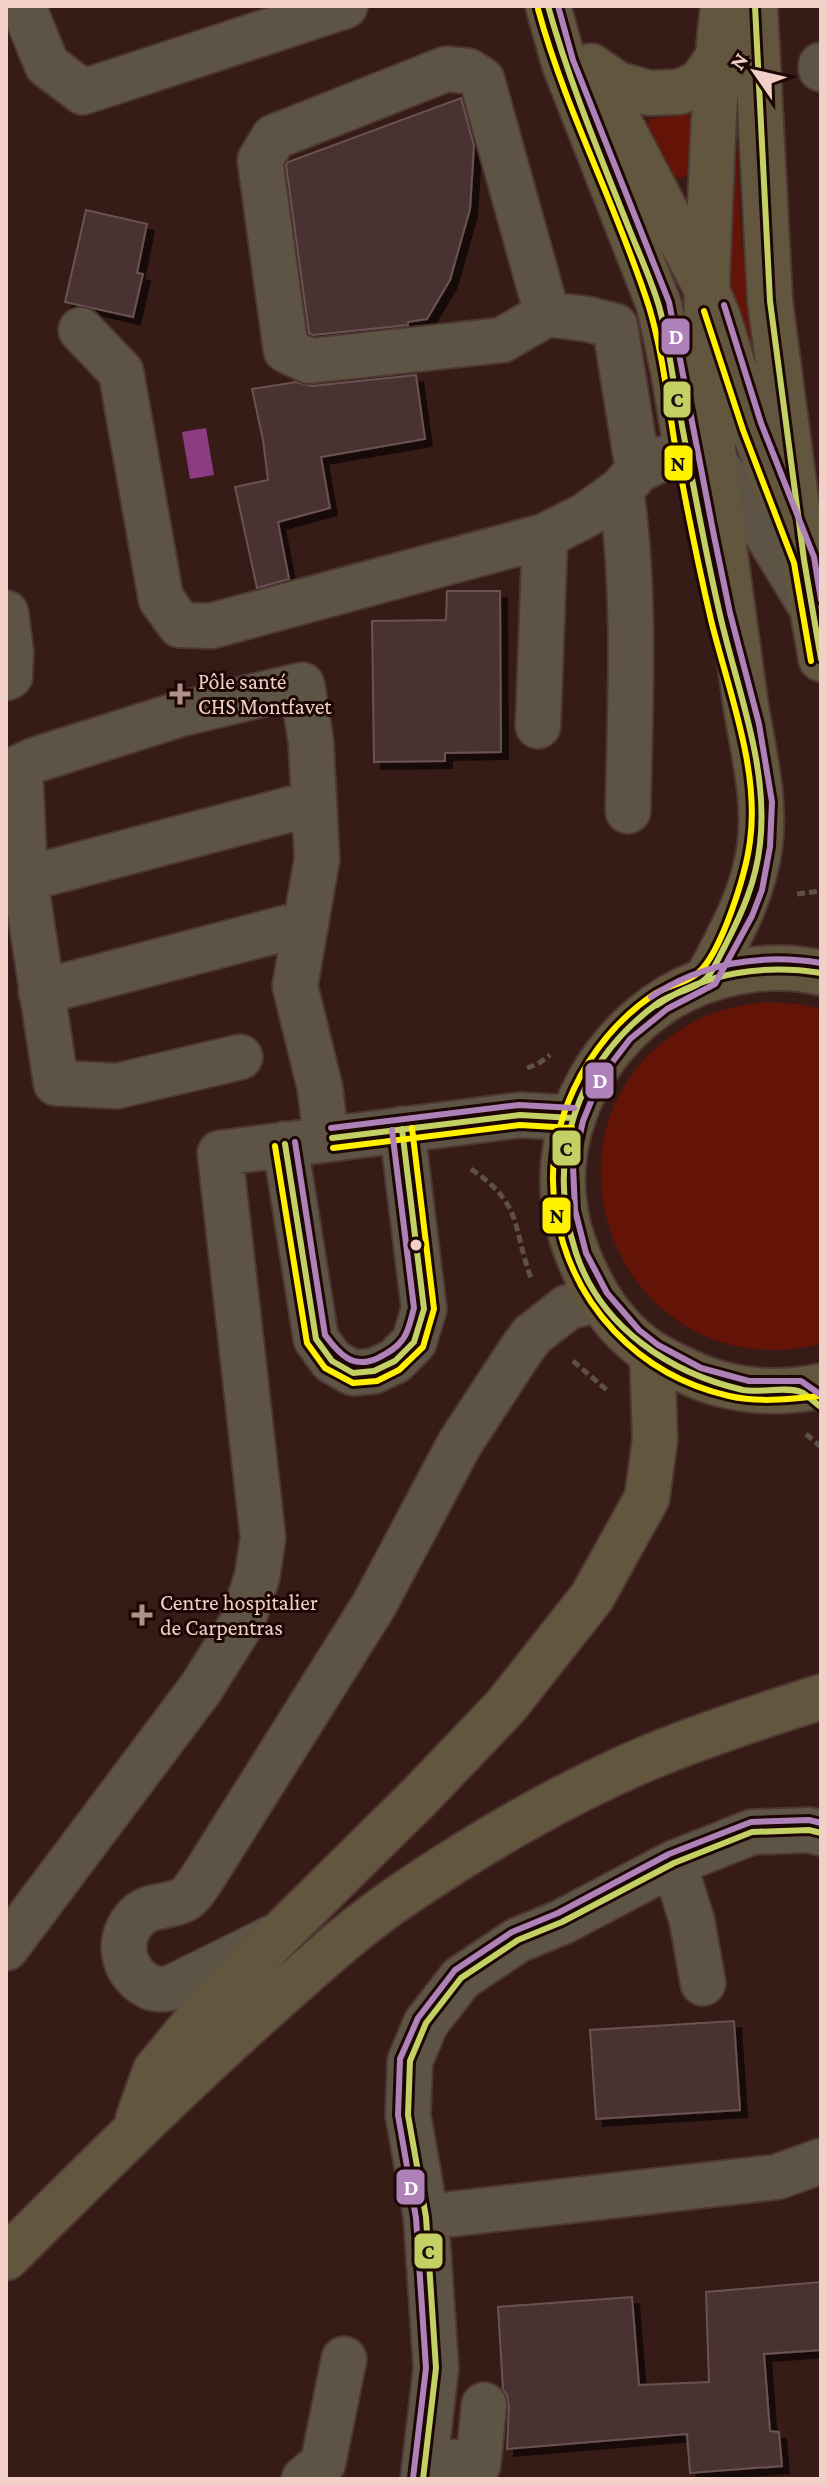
<svg xmlns="http://www.w3.org/2000/svg" width="827" height="2485" font-family="'Crimson Pro',serif">
<defs>
<filter id="shadow"><feDropShadow dx="7" dy="7" stdDeviation="0" flood-color="#0009"/></filter>
</defs>
<rect width="100%" height="100%" fill="#361b16"/>
<!-- green -->
<path fill="#641406" d="M734,109L742,245L755,356L752,357L728,288Z
M686,112L694,120L691,173L685,177L674,178L647,124L650,119Z
M766,1002L800,1004L821,1009V1344C612,1394 512,1111 701,1018C722,1008 744,1005 766,1002Z"/>
<!-- water -->
<path fill="#8c3c80" d="M206,428L214,475L190,479L182,432Z"/>
<!-- building -->
<path fill="#4a3332" stroke="#6a5251" stroke-width="2" filter="url(#shadow)" d="M461,98L474,146L470,209L450,280L427,319L408,322V325L313,335L309,333L286,165L288,162Z
M86,210L147,224L137,273L143,274L133,317L65,302Z
M416,375L425,439L321,457L330,508L278,522L289,579L257,588L235,487L268,480L263,440L252,389L296,382L312,386Z
M447,591H500L501,752L445,753V761L374,762L372,621L446,620Z
M734,2021L740,2110L596,2119L590,2030Z
M821,2282V2350L764,2354L770,2431L779,2432L782,2466L690,2473L687,2434L507,2449L509,2407L507,2395L503,2390L498,2307L632,2297L639,2385L709,2382L706,2292Z"/>
<g fill="none" stroke-linecap="round" stroke-linejoin="round">
<defs>
<path id="minor" d="M23,6L47,65L83,92L345,6
M821,65V69
M547,314L482,80L468,71L446,69L274,137L260,160L286,350L309,361L502,340L547,314L587,319L615,326L638,470
M81,330L121,372L161,599L180,625L211,626L545,536L586,515L621,490L638,470L659,460L687,452L714,463L727,478L757,518L813,610
M621,490C636,596 630,704 628,811
M6,613L11,653L10,676L6,678
M538,726L545,536
M25,879L314,803
M41,992L305,923
M240,1057L117,1086L56,1083L25,879L20,767L35,760L180,714L302,685L311,742L317,859L295,986L320,1088L326,1139
M285,1144L316,1339L332,1361L353,1373L374,1371L395,1361L414,1342L424,1309L402,1129
M674,1863L692,1921L703,1983
M272,1938L171,1988C165,1989 158,1990 152,1988C124,1976 115,1943 134,1920C148,1902 168,1909 185,1899C193,1894 199,1882 205,1874L374,1605L460,1443L521,1350L532,1335L568,1307L599,1299
M6,1948L201,1688L242,1623L257,1577L263,1538L220,1153L520,1115L573,1118
M426,2217L777,2177L821,2161
M426,2458L478,2465L484,2405
M304,2479L323,2463L344,2359
M423,2479L436,2368L426,2217L408,2115L410,2061L426,2023L461,1978L518,1940L562,1922L674,1863L752,1832L809,1830L821,1833"/>
<path id="major" d="M548,6L564,63L659,305L673,370L688,459
M755,6L770,301L804,560L821,659
M591,66L617,84L649,93L679,92L700,83L716,60
M597,79L707,290L718,317L752,426L779,495
M821,973C777,962 726,970 685,989C605,1028 548,1123 566,1214C570,1238 579,1260 590,1282C604,1310 626,1337 653,1354C662,1359 671,1364 680,1368C723,1391 774,1396 821,1386
M707,979C730,935 754,894 760,844C766,796 752,748 745,700C731,594 714,488 708,381C704,323 708,264 710,206C713,139 715,72 723,6
M138,2119L155,2071L192,2026L248,1966L420,1796L506,1706L592,1597L647,1498L655,1439L652,1353
M6,2258C92,2173 177,2087 267,2007C312,1967 357,1925 407,1892C484,1840 565,1793 650,1757C706,1734 764,1715 821,1697"/>
</defs>
<!-- minor casing -->
<use href="#minor" stroke="#4e3632" stroke-width="48"/>
<!-- major casing -->
<use href="#major" stroke="#4e3632" stroke-width="48"/>
<!-- path -->
<path stroke="#5d5046" stroke-width="5" stroke-dasharray="8 4" stroke-linecap="butt" d="M797,894L821,891
M527,1068L538,1064L550,1055
M471,1169C523,1204 512,1226 531,1278
M573,1361L608,1391
M806,1434L821,1447"/>
<!-- minor -->
<use href="#minor" stroke="#5e5445" stroke-width="44"/>
<!-- major -->
<use href="#major" stroke="#62563f" stroke-width="44"/>
<defs>
<path id="bus-1" d="M548,6C569,81 599,153 628,226C638,251 650,277 658,303C667,332 670,364 676,394C690,467 703,542 720,615C737,689 769,767 760,844C756,882 742,913 725,946C720,955 715,967 709,975C699,989 673,992 658,1003C577,1062 544,1157 576,1253C601,1328 670,1373 743,1390C760,1393 786,1386 801,1392C808,1395 815,1403 821,1407
M755,6L770,301L804,560L821,659
M657,1005C706,972 764,964 821,973
M332,1138L520,1115L573,1118
M285,1144L316,1339L332,1361L353,1373L374,1371L395,1361L414,1342L424,1309L402,1129
M423,2479L436,2368L426,2217L408,2115L410,2061L426,2023L461,1978L518,1940L562,1922L674,1863L752,1832L809,1830L821,1833"/>
<path id="bus-2" d="M538,9C566,112 617,206 649,307C662,350 667,395 674,439C685,499 697,560 711,620C728,689 760,770 750,841C746,873 722,952 698,973C686,984 667,985 653,995C585,1041 541,1130 556,1213C572,1305 638,1375 729,1396C760,1403 790,1399 821,1396
M704,311L743,430L794,563L811,661
M275,1146L307,1343L325,1368L353,1383L377,1381L399,1370L423,1347L434,1309L412,1128
M333,1148L520,1125L572,1128"/>
<path id="bus-3" d="M558,6L573,60L669,302L714,536L730,613L759,724L772,802L770,847L762,890L752,916L715,984L667,1009L630,1039L601,1077L583,1121L573,1166L575,1210L586,1253L607,1293L639,1330L658,1345L701,1368L749,1381H801L821,1395
M724,305L761,423L814,557L821,600
M651,997C701,963 762,953 821,963
M331,1128L519,1105L574,1108
M295,1142L325,1335C339,1354 353,1370 378,1358C388,1353 397,1348 403,1339C409,1331 411,1318 414,1308L392,1130
M413,2478L426,2368L416,2218L398,2115L400,2059L418,2018L455,1970L512,1932L558,1913L669,1854L751,1822L809,1820L821,1823"/>
</defs>
<!-- bus-1 casing -->
<use href="#bus-1" stroke="#1c0704" stroke-width="12"/>
<!-- bus-2 casing -->
<use href="#bus-2" stroke="#1c0704" stroke-width="12"/>
<!-- bus-3 casing -->
<use href="#bus-3" stroke="#1c0704" stroke-width="12"/>
<!-- bus-1 -->
<use href="#bus-1" stroke="#c3d164" stroke-width="6"/>
<!-- bus-2 -->
<use href="#bus-2" stroke="#fff100" stroke-width="6"/>
<!-- bus-3 -->
<use href="#bus-3" stroke="#af81b9" stroke-width="6"/>
</g>
<!-- markers -->
<g fill="#b0918a" stroke="#1c0704" stroke-width="3">
<path d="M176 682h8v8h8v8h-8v8h-8v-8h-8v-8h8z"/>
<path d="M138 1603h8v8h8v8h-8v8h-8v-8h-8v-8h8z"/>
</g>
<circle fill="#f2d0c8" stroke="#1c0704" stroke-width="3" cx="416" cy="1245" r="7"/>
<g text-anchor="middle" dominant-baseline="central" stroke-width="6" stroke-linejoin="round" paint-order="stroke">
<!-- poi labels -->
<g font-size="22" fill="#f2d0c8" stroke="#1c0704" text-anchor="start">
<text x="198" y="681">Pôle santé<tspan x="198" dy="25">CHS Montfavet</tspan></text>
<text x="160" y="1602">Centre hospitalier<tspan x="160" dy="25">de Carpentras</tspan></text>
</g>
</g>
<g stroke="#1c0704" stroke-width="3">
<rect x="660" y="317" width="31" height="39" rx="8" fill="#af81b9"/>
<rect x="662" y="380" width="30" height="39" rx="8" fill="#c3d164"/>
<rect x="663" y="444" width="31" height="38" rx="8" fill="#fff100"/>
<rect x="584" y="1061" width="31" height="39" rx="8" fill="#af81b9"/>
<rect x="551" y="1129" width="31" height="38" rx="8" fill="#c3d164"/>
<rect x="541" y="1196" width="31" height="39" rx="8" fill="#fff100"/>
<rect x="395" y="2168" width="31" height="38" rx="8" fill="#af81b9"/>
<rect x="413" y="2232" width="31" height="38" rx="8" fill="#c3d164"/>
</g>
<g font-size="22" text-anchor="middle" font-weight="bold" fill="#fff">
<text x="676" y="344">D</text>
<text x="600" y="1088">D</text>
<text x="411" y="2195">D</text>
</g>
<g font-size="22" text-anchor="middle" font-weight="bold" fill="#111">
<text x="677" y="407">C</text>
<text x="678" y="471">N</text>
<text x="566" y="1156">C</text>
<text x="557" y="1223">N</text>
<text x="428" y="2259">C</text>
</g>
<!-- border -->
<rect width="827" height="2485" fill="none" stroke="#f2d0c8" stroke-width="16"/>
<!-- north arrow -->
<g transform="translate(755 72) rotate(304)" stroke="#1c0704" stroke-width="6" paint-order="stroke">
<path d="M0-6L14 30L0 20L-14 30Z" fill="#f2d0c8"/>
<text y="-12" font-size="22" font-weight="bold" text-anchor="middle" fill="#f2d0c8">N</text>
</g>
</svg>
